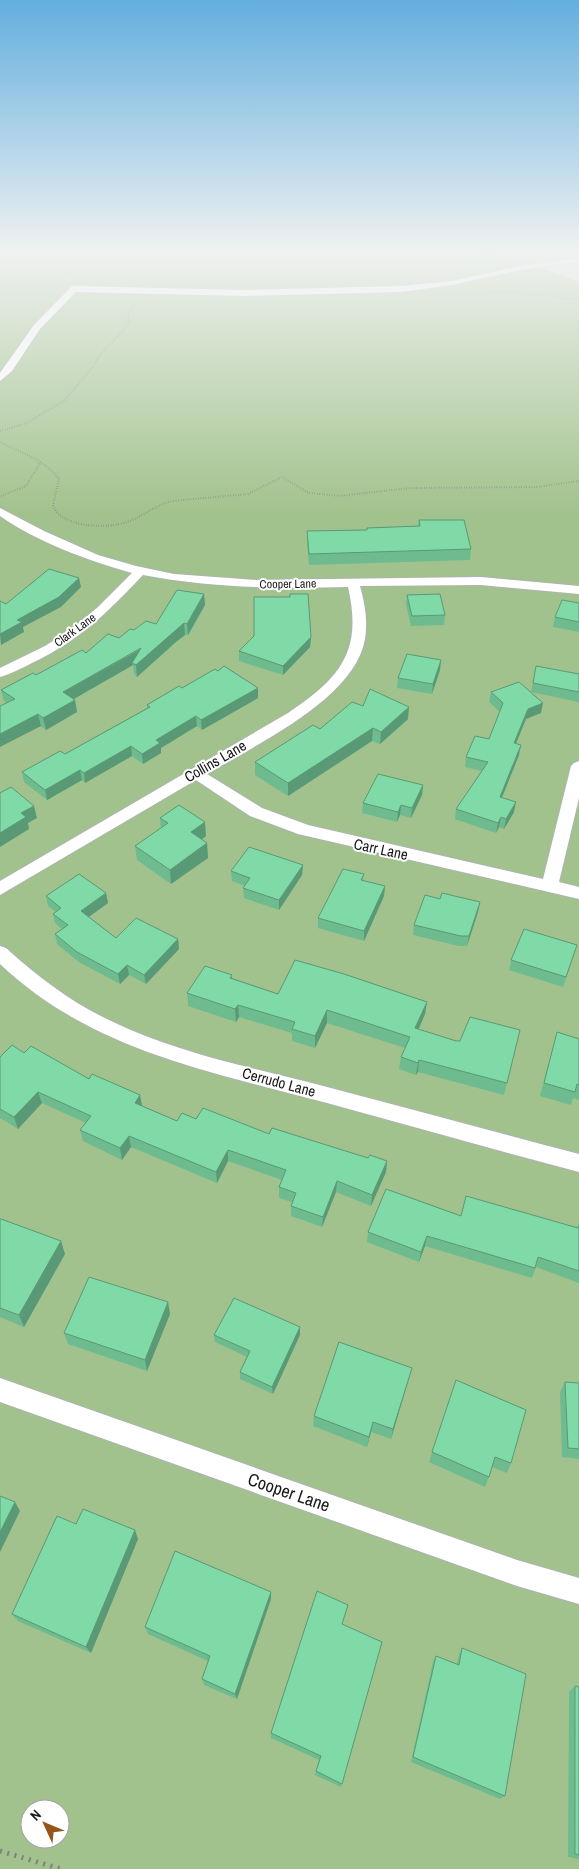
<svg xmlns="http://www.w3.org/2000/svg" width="579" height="1869" font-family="'Archivo Narrow',sans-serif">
<rect width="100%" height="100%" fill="#dde1e0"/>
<!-- green -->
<path fill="#a1c28c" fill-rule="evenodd" d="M0,252H571L579,258V262L542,268L579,282V1869H0ZM30,1809H60V1839H30Z"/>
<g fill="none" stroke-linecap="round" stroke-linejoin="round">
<defs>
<path id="minor" d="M579,258V262L520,270L452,285L401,292L243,296L76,292L40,329L12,371L0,381V373L34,325L71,287L74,286L243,290L401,286L452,281L520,266Z
M0,508L44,531L98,555L136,566L174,574L256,580L481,577L579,586V594L481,585L360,586C365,604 368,621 365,639C355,699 255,745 207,774L262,808L308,825L543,879L571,766L574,763L579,761V798L559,882L579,887V899L298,834L250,816L196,780L0,895V881L288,713C340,678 363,652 348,587C279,589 211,588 143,575C107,613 80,640 32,663C22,668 11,674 0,677V668L45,646L73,628L98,607L132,573C87,560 39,543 0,516Z
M0,946L6,948C38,977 72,1003 111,1021C179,1054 255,1068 327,1087C411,1109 495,1132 579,1154V1172C495,1150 411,1126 327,1103C209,1071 92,1051 0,964Z
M0,1378L517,1560L579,1578V1604L517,1586L0,1402Z"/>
</defs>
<!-- minor casing -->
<use href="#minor" stroke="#afb3b2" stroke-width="2"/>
<!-- path-far1 -->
<path stroke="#7f8281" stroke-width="2" stroke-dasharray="0.5 2" stroke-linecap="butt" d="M0,267L72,273
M364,275L378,266L385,252
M483,292L525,293L579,300
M0,431L27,423L65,400L92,368L99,356L124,330L129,320L128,314L135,304
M0,442C21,453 44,459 59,479L53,505C60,528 108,529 127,522C143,517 155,505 172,501L248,494L282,477L309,493L339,496L410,488L537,487L579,481
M1,496L26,486L40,463"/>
<!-- path -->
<path stroke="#7f8281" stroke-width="5" stroke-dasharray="2 5.5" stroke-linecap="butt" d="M0,1851L61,1869"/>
<!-- minor -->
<use href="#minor" fill="#fff" fill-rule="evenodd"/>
</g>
<!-- wall -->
<path fill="#6ebb90" d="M454,252H504L481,262L454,254Z
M419,520L471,549L470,560L309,565L307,542V531L367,530V528L418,526Z
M204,594L205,605L188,635H185L177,641L137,677L134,674L133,665L74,699L77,712L46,730L4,701L1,690L86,653L134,630L156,624Z
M407,595L445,615L444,625L411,626L406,604Z
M579,603V632L553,627L555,617Z
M311,637L310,647L283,675L239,661V651Z
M536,666L579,674V702L531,692Z
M440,670L432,694L397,688L398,678Z
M182,688L258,698L202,730L197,726L161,748V753L143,764L132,756L85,783L82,780L47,800L24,782L22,772L65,754L147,708V705Z
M491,692L541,713L526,719L516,744L519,755L502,798L514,812L504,829L499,827L496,833L455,819L456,809L482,771L465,767L466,757L489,739L500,712L489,702Z
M363,706L408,719L380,744L372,741L288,796L255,775V762L320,729Z
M423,785L422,795L411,818L400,815L397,822L362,813L363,803Z
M160,818L206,836L202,840L207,843L208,858L171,884L137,860L135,846L161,828Z
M303,865L302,875L279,910L244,898L243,888L245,886L232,881L231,871Z
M364,874L363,881L385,886L384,896L364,941L318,928V918Z
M106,893L108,903L89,917L116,938L178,939L179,949L146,984L129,975L120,984L79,962L57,944L55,934L62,929L55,923L53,914L56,912L48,906L46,896Z
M440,899L480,902L478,912L467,946H459L413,935L414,925Z
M574,955L563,987L509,970L511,960Z
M232,975V978L278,994L427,1002L425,1014L418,1029L456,1041H460L520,1030L504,1095L418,1072L416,1075L399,1069L401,1057L405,1048L327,1023L315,1048L292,1041V1033L239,1017L236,1022L188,1006L187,993Z
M557,1032L579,1039V1100L573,1098L571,1105L540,1096Z
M24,1053L89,1079L140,1095L142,1106L177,1121L196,1119L269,1134L368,1158L387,1161L386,1172L371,1206L336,1192L322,1227L291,1216V1206L292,1202L279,1198V1187L282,1180L228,1161L217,1183L131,1147L122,1160L83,1141L80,1130L86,1123L42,1103L18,1129L0,1118V1057Z
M0,1219L65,1254L24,1327L0,1317Z
M579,1222V1283L536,1267L532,1278L425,1246L419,1262L367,1242L368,1232L577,1228Z
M168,1302L170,1314L147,1371L68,1344L64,1333Z
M300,1327V1335L273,1394L240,1379V1372L247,1357L215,1342L214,1335Z
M409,1378L391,1439L371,1432L367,1447L313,1426L314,1416Z
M456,1380L511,1463L507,1473L492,1467L489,1477L485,1487L429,1462Z
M565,1382L579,1383V1459L562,1457L560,1392Z
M76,1524L138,1539L91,1653L18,1621L12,1614Z
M271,1592V1599L237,1699L204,1685L202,1679L208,1661L148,1634L145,1627Z
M348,1605L346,1612L342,1625L382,1642L341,1787L315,1775L319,1760L271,1738V1733Z
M462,1648L505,1796L500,1799L411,1762L433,1662L436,1656L457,1664L459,1655Z
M575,1686L579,1687V1859L568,1857L569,1692Z"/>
<!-- shaded-wall -->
<path fill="#5a9975" d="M483,252H504L481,262Z
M79,578L81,587L61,607L23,627L24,632L1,645L0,634L17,620Z
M204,594L205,605L188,635L187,624Z
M184,623L185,635L177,641L137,677L136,665L132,663L133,665L65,704L63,692L176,630Z
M311,637L310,647L283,675V666Z
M441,660L440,670L432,694L433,684Z
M258,688V698L202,730L201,720Z
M75,700L77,712L46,730L43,718Z
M543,703L541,713L526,719L512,753L514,743L528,709Z
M409,707L408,719L380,744L381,732Z
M38,714L41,726L0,747V734Z
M196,716L197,726L161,748V753L143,764L142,754L156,740Z
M373,728L372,741L288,796V783Z
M521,745L519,755L498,807L500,797Z
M131,746L132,756L85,783L84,773Z
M80,770L82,780L47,800L45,790Z
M423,785L422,795L411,818L412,808Z
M516,802L514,812L504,829L506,819Z
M401,805L400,815L397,822L398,812Z
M34,806L37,818L28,823L29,829L0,847V833L21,813Z
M501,817L499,827L496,833L498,823Z
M205,822L206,836L192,846L191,832Z
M207,843L208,858L171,884L170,870Z
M303,865L302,875L279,910V900Z
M385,886L384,896L364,941V931Z
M106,893L108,903L83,921L81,911Z
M480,902L478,912L467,946L469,936Z
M178,939L179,949L146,984L144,975Z
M127,965L129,975L120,984L118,974Z
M427,1002L425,1014L414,1040L415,1028Z
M238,1005L239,1017L236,1022L235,1009Z
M327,1010V1023L315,1048V1036Z
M419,1060L418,1072L416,1075L418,1063Z
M38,1092L42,1103L18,1129L14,1117Z
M140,1095L142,1106L135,1103Z
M129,1136L131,1147L122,1160L120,1148Z
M228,1150V1161L217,1183L216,1172Z
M387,1161L386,1172L371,1206L372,1195Z
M337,1181L336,1192L322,1227L323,1217Z
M427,1236L425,1246L419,1262L421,1252Z
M61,1241L65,1254L24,1327L19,1315Z
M168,1302L170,1314L147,1371L145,1360Z
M300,1327V1335L273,1394L272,1387Z
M412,1368L409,1378L391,1439L393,1429Z
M373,1422L371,1432L367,1447L369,1437Z
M15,1502L20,1511L0,1552V1532Z
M135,1530L138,1539L91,1653L86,1647Z
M271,1592V1599L237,1699L235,1694Z"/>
<!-- building -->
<path fill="#80daa7" stroke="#5a9975" d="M419,520H464L471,549L309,554L307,531L367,530V528L420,526Z
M49,569L79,578L59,597L17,620L22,622L0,634V601L6,604Z
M177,590L204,594L187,624L184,623L136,665L132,663L141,648L63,692L75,700L43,718L38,714L0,734V706L15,699L1,690L33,673L36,675L82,650L86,653L108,634L119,638L130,629L134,630L146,621L156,624Z
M290,594H308L311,637L283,666L239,651L254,636V597H290Z
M440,594L445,615L412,616L407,595Z
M562,600L579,603V622L555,617Z
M407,654L441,660L433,684L398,678Z
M224,666L258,688L201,720L196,716L156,740L160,743L142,754L131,746L84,773L80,770L45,790L22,772L60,751L65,754L150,707L147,705L179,686L182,688L215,669L218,671Z
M536,666L579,674V692L533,683Z
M519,682L543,703L528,709L514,743L521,745L500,797L516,802L506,819L501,817L498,823L456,809L488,762L466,757L475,736L489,739L503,703L491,692Z
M370,689L409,707L381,732L373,728L288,783L255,762L313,725L320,729L352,702L363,706Z
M378,774L423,785L412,808L401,805L398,812L363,803Z
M11,787L34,806L21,813L26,817L0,833V793Z
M179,805L205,822L191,832L207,843L170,870L135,846L168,823L160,818Z
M249,847L303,865L279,900L243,888L250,878L231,871Z
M343,869L364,874L361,880L385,886L364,931L318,918Z
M79,874L106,893L81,911L116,938L136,918L178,939L144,975L127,965L118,974L77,952L55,934L68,925L53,914L61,908L46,896Z
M442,893L480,902L469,936H461L414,925L425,895L440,899Z
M524,929L577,945L566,977L511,960Z
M295,960L344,974L427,1002L415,1028L456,1041H460L470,1017L520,1030L507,1083L419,1060L418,1063L401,1057L410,1037L327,1010L315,1036L292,1029L295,1022L238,1005L235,1009L187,993L205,966L232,975L230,978L278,994Z
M557,1032L579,1039V1085L577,1084L575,1092L544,1083Z
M12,1045L24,1053L31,1046L89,1079L92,1074L140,1095L135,1103L177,1121L182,1113L196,1119L203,1108L269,1134L272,1128L368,1158L370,1155L387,1161L372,1195L337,1181L323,1217L291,1206L296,1193L279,1187L286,1170L228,1150L216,1172L129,1136L120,1148L80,1130L91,1116L38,1092L14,1117L0,1109V1057Z
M386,1189L461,1216L466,1196L578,1228L579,1226V1271L538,1257L535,1268L427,1236L421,1252L368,1232Z
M0,1219H1L61,1241L19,1315L0,1308Z
M89,1277L168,1302L145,1360L64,1333Z
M234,1298L300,1327L272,1387L240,1372L250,1351L214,1335Z
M339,1342L412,1368L393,1429L373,1422L369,1437L314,1416Z
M456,1380L526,1410L511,1463L495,1457L489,1477L432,1452Z
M565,1382L579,1383V1449L568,1448Z
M0,1496L15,1502L0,1532Z
M83,1509L135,1530L86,1647L12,1614L57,1516L76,1524Z
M175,1551L271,1592L235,1694L202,1679L210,1656L145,1627Z
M317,1591L348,1605L342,1624L382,1642L342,1784L316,1771L321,1756L271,1733Z
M462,1648L526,1674L505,1796L413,1757L436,1656L459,1665Z
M575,1686L579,1687V1855L575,1854Z"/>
<!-- sky -->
<linearGradient id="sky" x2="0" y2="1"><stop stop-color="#63aede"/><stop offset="0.49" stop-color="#f0f2f1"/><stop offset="1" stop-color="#f0f2f1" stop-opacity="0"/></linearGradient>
<rect width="579" height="514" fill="url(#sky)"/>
<g text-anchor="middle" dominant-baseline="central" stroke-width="4" stroke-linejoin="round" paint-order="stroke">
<!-- far-street labels -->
<g font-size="12" fill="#181919" stroke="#fff">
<text transform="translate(288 584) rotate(-1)">Cooper Lane</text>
<text transform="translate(75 630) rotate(-36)">Clark Lane</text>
</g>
<!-- street labels -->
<g font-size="15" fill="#181919" stroke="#fff">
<text transform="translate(215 761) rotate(-30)">Collins Lane</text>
<text transform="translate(381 849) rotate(12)">Carr Lane</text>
<text transform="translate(279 1082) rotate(15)">Cerrudo Lane</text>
</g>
<!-- near-street labels -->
<g font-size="18" fill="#181919" stroke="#fff">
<text transform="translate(289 1492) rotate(19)">Cooper Lane</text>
</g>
</g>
<!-- north arrow -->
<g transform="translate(45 1824) rotate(314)"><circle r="24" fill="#ffffff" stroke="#a3a3a3"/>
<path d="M0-4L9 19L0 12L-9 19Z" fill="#925618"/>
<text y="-8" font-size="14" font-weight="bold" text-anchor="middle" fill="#181919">N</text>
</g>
</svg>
